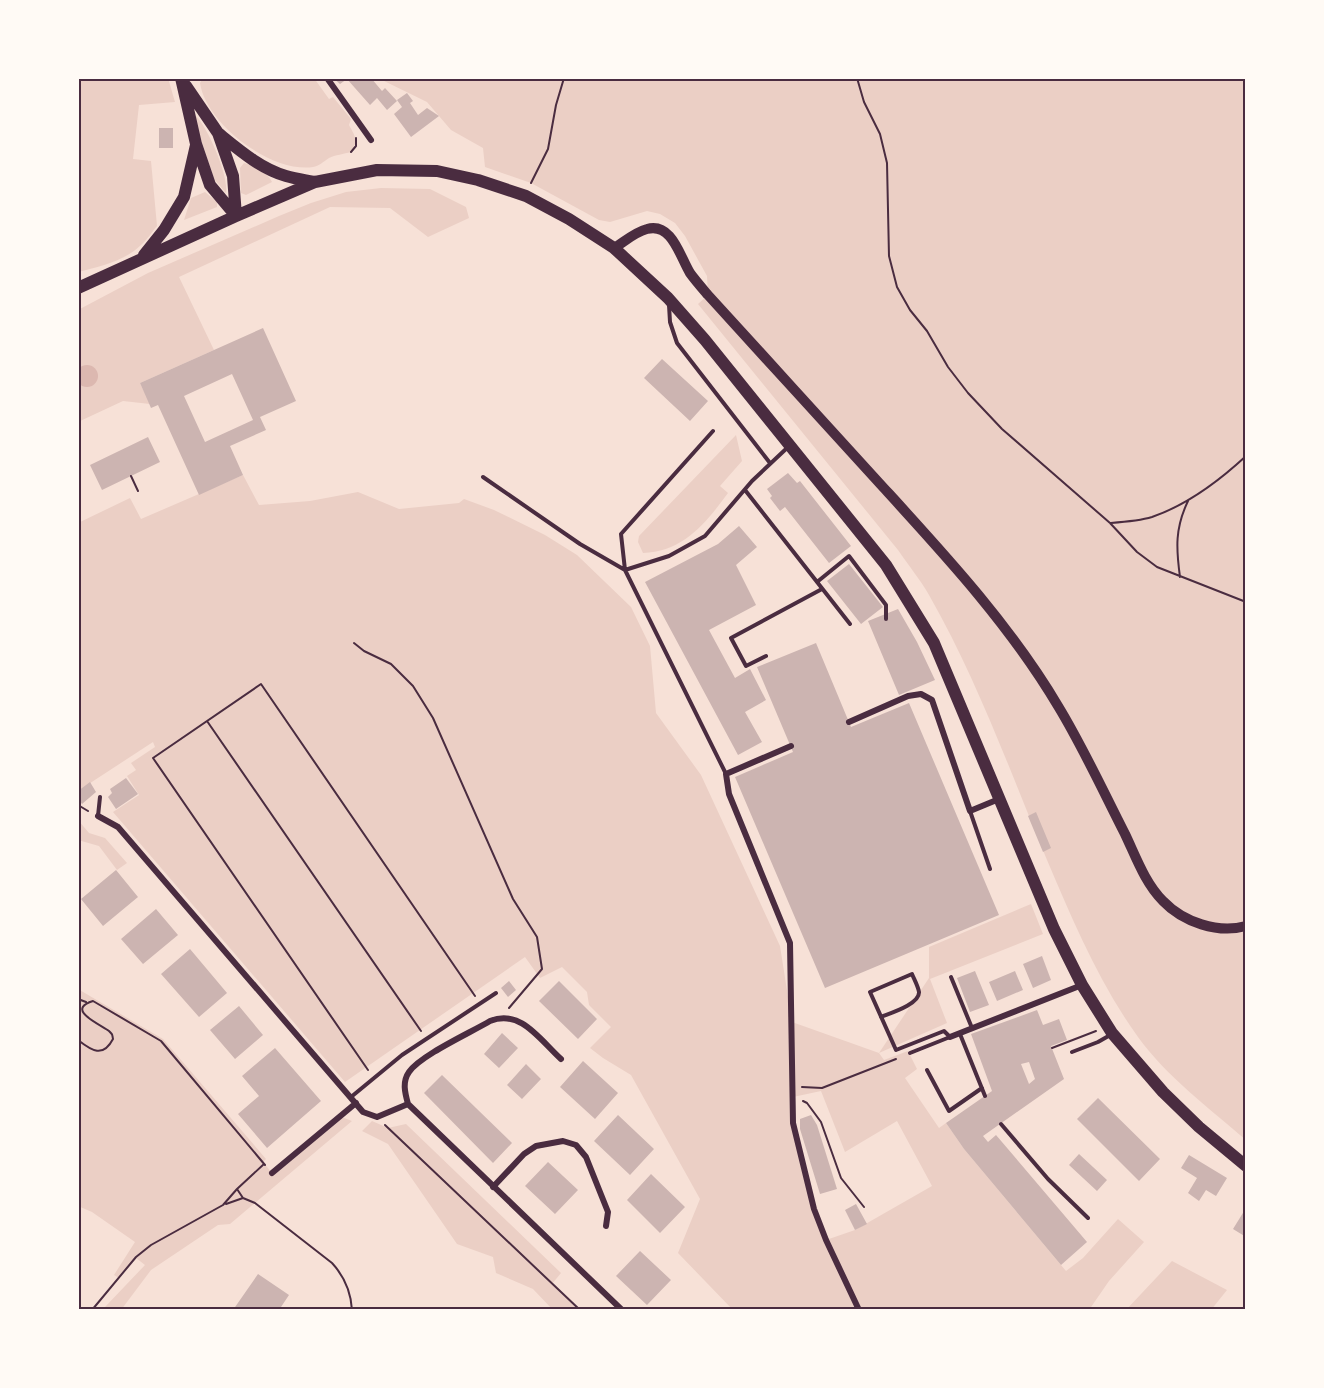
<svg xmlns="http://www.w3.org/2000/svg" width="1324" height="1388" font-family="Jost,sans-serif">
<rect width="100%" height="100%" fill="#f7e1d7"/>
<!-- green -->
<path fill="#ebcfc5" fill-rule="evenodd" d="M78,78H168L175,102L139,105L133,159L151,161L157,226C152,232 147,240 141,245C125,261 99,267 78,272Z
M203,78H314L329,99L333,97L351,119L349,125C355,136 359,141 351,152C344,154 335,155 329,158C323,162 319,166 313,167C271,173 206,124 200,83Z
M378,78H1246V1140C1210,1109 1166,1076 1138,1037C1099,983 1073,921 1047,860C1010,771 977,679 929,595C920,579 908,565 898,550L698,304L708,295L707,276L685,236L675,223L660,214L647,211L610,222L599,220L531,183L485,167L483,148L451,130L427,102Z
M196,116C208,128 229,176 226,193L214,179L194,118Z
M244,163C253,165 269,174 272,182L246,195L241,193L240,168Z
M381,188L430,189L466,207L469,218L428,237L390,208L330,207L179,277L214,350L140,383L150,404L123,401L78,422V423V310L148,273L279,216L311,203L346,192Z
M205,192L217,202V207L184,220L191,198Z
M736,435L742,461L720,486L728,493C706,523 683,552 643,553L638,542L639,536Z
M243,475L259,505L310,501L358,492L399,509L459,503L464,499L494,510L545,535L577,555L631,607L650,646L656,713L701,775L780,946L792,1022L879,1053L929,978V947L1031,904L1043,934L930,979L947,1023L879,1053L884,1060L908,1051L917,1069L905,1078L939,1128L946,1123L964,1149L1066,1271L1083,1258L1118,1219L1144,1242L1109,1281L1089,1310H733L678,1253L700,1199L631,1075L603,1058L590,1048L611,1027L589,1005L587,992L562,967L540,978L525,957L345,1082L113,812L139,795L127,776L136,770L131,763L155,747L153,742L78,791V523L130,498L141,519ZM821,1091L845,1152L897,1121L932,1186L855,1230L826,1240C808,1195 794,1145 793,1097Z
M78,820L89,833L105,838L127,863L117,870L99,846L78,840Z
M78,989L163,1039L266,1159L263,1162L272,1173L339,1116L352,1121L230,1224L218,1225L151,1270L121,1310H112L105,1307L145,1265L136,1258L119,1278L114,1275L135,1242L92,1212L78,1206Z
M372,1121L388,1128L406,1124L561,1273L552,1284L580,1310H553L533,1289L496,1273L493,1257L457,1244L388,1144L362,1131Z
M1172,1261L1227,1290L1211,1310H1126Z"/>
<!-- water -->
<path fill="#dcb8b0" d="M76 376a11 11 0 1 1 22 0a11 11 0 1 1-22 0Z"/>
<!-- building -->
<path fill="#ccb4b1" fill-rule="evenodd" d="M333,78H371L382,91L385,88L397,101L387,110L377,98L370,105L347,79L340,84Z
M407,93L413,101L410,103L418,115L427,108L439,116L411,137L394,114L402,107L397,100Z
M159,128H173V148H159Z
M263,328L296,401L260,417L266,430L230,446L243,475L199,495L158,405L151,408L140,383ZM232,374L253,420L205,442L184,396Z
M662,359L708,401L690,421L644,378Z
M148,437L160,462L102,490L90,465Z
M788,473L797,483L800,481L851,546L829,563L785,507L780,511L770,498L772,496L767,489Z
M739,526L757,547L736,565L756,605L709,630L735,678L750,669L766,700L745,712L762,742L738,755L645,582L718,544Z
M849,564L883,607L861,624L827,581Z
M898,609L917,642L935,680L899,695L868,621Z
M816,643L851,727L909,703L999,915L825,988L735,777L793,752L757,667Z
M126,778L138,794L116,809L108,797L112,793L110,789Z
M90,782L96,792L82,804L78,799V791Z
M1036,812L1051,848L1043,852L1028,816Z
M116,870L138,897L103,926L81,899Z
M156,909L178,935L143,964L121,939Z
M190,949L227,993L199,1017L161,974Z
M1042,956L1051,980L1033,988L1023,964Z
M975,971L989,1005L970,1012L957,978Z
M1015,971L1023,990L997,1001L989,982Z
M509,981L516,990L508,997L501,988Z
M559,981L597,1019L578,1039L539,1001Z
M239,1006L263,1035L235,1059L210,1030Z
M1037,1010L1043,1025L1059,1019L1067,1040L1051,1046L1064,1079L983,1136L988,1142L996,1135L1087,1242L1061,1265L964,1149L946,1123L992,1091L971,1034ZM1029,1062L1035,1079L1029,1084L1021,1064Z
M502,1033L518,1048L499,1068L484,1054Z
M275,1048L321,1101L267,1148L238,1114L259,1096L242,1076Z
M583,1061L618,1093L595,1119L560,1087Z
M526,1064L541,1079L522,1099L507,1085Z
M442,1075L512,1143L493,1163L424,1093Z
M1098,1098L1160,1159L1139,1181L1077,1119Z
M618,1115L654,1149L630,1175L594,1141Z
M811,1115L817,1125L837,1189L820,1194L800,1129V1119Z
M1079,1154L1107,1180L1097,1191L1069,1165Z
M1189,1155L1227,1178L1216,1196L1206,1190L1199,1201L1188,1193L1197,1178L1181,1168Z
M548,1162L578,1190L555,1214L525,1186Z
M651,1174L685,1207L660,1233L627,1200Z
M856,1204L867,1224L855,1230L845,1210Z
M1246,1208V1237L1233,1229Z
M640,1251L671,1280L647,1305L616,1276Z
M258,1274L289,1295L279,1310H233Z"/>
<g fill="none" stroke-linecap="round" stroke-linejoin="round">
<!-- path -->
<path stroke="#4a2c40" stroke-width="2" d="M857,78L864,102L880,134L887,163L889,256L897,287L910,310L927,331L948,367L968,393L1002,429L1110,523L1137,552L1157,567L1246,602
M351,152L356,146V138
M531,183L548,149L556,105L564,78
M131,476L138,491
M1110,523C1124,522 1139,521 1152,517C1187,505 1219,481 1246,456
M1180,577C1176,548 1175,528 1188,501
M354,643L364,651L391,664L413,686L433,718L513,899L537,937L542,969L509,1008
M207,721L421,1031
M78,805L88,811
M78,999L86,1002
M78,1040C92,1051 103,1058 113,1039C112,1034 113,1035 109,1031C102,1025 64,1010 93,1001L161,1041L265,1165
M1052,1048L1096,1031
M368,1070L153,758L261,684L475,996
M802,1087L822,1088L896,1059
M803,1101L807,1103L821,1122L841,1178L864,1207
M385,1125L580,1310
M237,1189L243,1198
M226,1204L243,1198L255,1203L332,1263C344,1276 351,1293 352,1310
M92,1310L136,1257L151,1245L223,1205L237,1189L264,1164"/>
<!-- service -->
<path stroke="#4a2c40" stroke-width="4" d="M669,305L670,322L677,343L770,463
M713,431L621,534L625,570L669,556L705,536L752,481L787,448
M483,477L580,544L625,570L726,774
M745,490L850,624
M817,582L849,556L886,605V619
M766,656L746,666L731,638L822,589
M970,811L990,869
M98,816L100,797
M951,977L972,1028
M881,1017C891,1013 920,1004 919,992C918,986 914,979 912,974L870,992L896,1050L944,1031L950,1037L910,1053
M960,1034L985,1096
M1072,1052L1098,1042L1112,1034
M927,1070L949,1111L982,1088
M351,1097L402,1055L496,993
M1001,1124L1048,1179L1088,1218"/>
<!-- minor -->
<path stroke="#4a2c40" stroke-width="6" d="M327,78L371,140
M849,722L908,696L921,694L932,700L970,811L999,799
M791,746L726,774L729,794L790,943L793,1123L814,1209L826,1240L859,1310
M98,816L118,827L363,1112L377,1117L408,1104
M950,1037L1082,985
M561,1059C539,1039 521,1009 490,1021C470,1033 421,1055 409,1072C402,1082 405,1093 408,1104L622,1310
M272,1173L356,1103
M493,1187L524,1154L536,1146L563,1141L576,1145L586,1157L608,1212L606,1226"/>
<!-- secondary -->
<path stroke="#4a2c40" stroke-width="10" d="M614,248C624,242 635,232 647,229C672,222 680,257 690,273C695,280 702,288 708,295C766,359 824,422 882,486C945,555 1010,625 1058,706C1083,747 1103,791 1125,834C1136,857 1145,883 1163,901C1183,922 1218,934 1246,926"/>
<!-- primary -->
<path stroke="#4a2c40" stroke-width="12" d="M181,78L196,144L210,185L236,216
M186,86L218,133L233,176L236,216
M218,133C239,150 261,169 286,176C296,179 305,180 315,182
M144,255L164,230L184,197L196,145
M78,288L236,216L315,182L377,170L437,171L478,180L526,196L569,219L614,248L668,298L705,340L886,565L934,643L1054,929L1082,985L1112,1033L1163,1092L1199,1127L1246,1166"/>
</g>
<!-- border -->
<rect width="1324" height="1388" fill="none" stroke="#fffaf5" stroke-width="159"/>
<rect x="80" y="80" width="1164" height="1228" fill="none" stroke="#4a2c40" stroke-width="2"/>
</svg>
